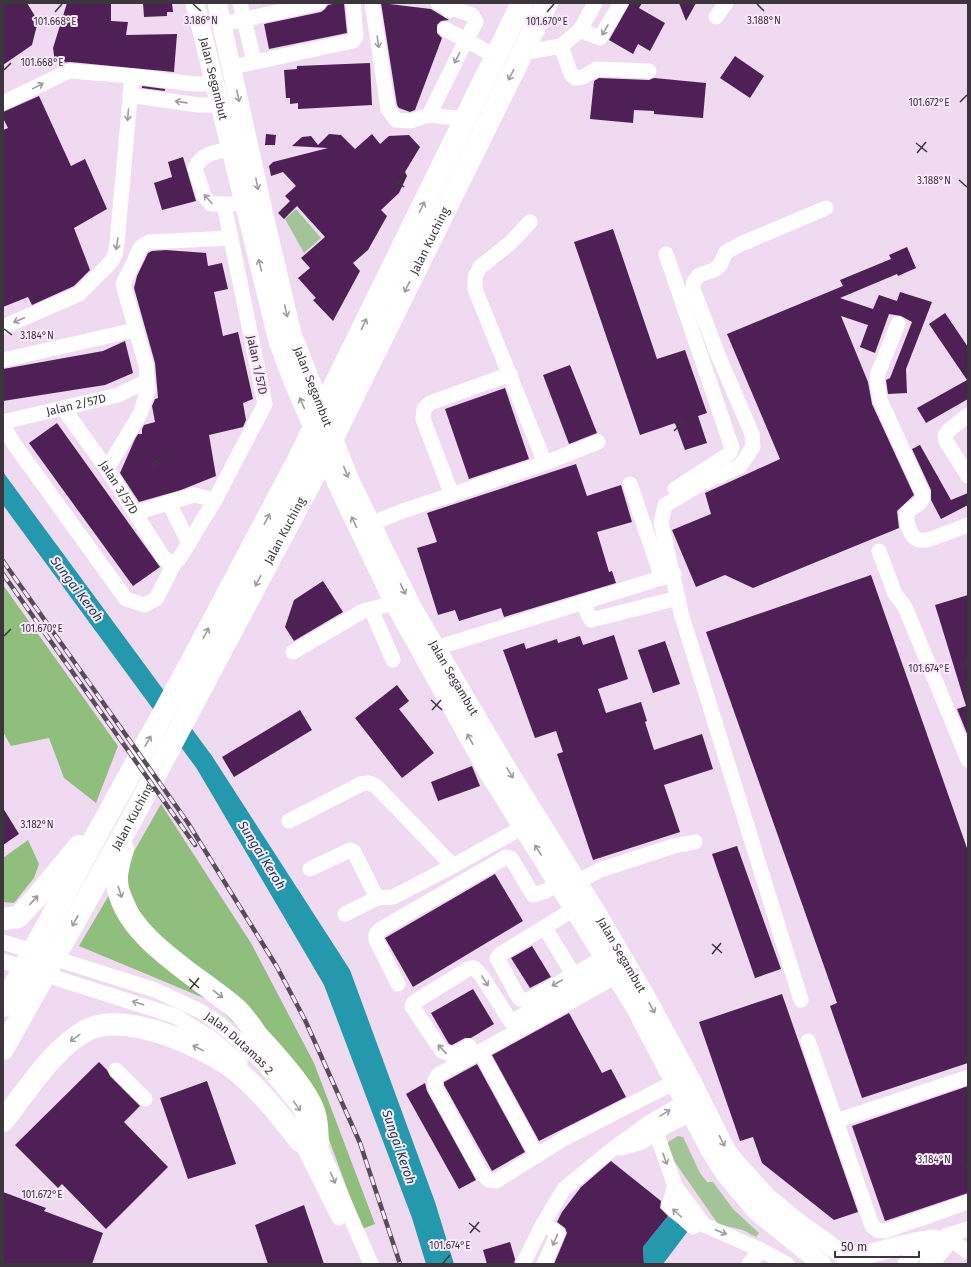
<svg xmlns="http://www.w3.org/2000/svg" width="971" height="1267" font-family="'Fira Sans',sans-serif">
<rect width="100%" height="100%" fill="#efdaf2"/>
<!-- green -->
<path fill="#a3c496" d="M296,209L321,238L304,253L285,219Z
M678,1136L683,1137L700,1173L707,1182H713L733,1209L759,1233L756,1237L743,1230L718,1224L663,1145Z"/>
<!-- forest -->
<path fill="#90be7d" d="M3,585L118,746L96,803L64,778L49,738L11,746L3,732Z
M161,804L251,943L314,1063L375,1224L362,1229L310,1088L145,925L126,881L128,862Z
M28,840L39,864L34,878L14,903L3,902V858Z
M112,890L231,1008L256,1044L211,1001L79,946Z"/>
<!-- water -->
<path fill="#2499ae" d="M3,472L212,756L350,970L435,1202L454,1264H426L412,1218L324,985L197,769L3,505Z
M668,1216L688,1231L663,1264H644L643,1247Z"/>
<!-- building -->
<path fill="#4e2055" d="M3,3H27L38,21L32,45L3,65Z
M67,3H111V21L128,22L126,35L177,34L174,72L70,62L55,63L53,48Z
M143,3H172L173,12H167V16L144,17Z
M337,3H344L347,33L269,49L264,24L321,12L325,9L328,5Z
M381,3L431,9L449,20L441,21L437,25V33L442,38L415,110L410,112L399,108L397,105Z
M630,3H642L639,8L665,23L650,51L638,44L633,54L609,40Z
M679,3H696L686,21Z
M735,56L764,76L750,98L720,78Z
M370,63L372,105L298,109V103L290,104V98H286L284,70L297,69V66Z
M599,78L649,80L654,78L706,83L703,118L654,114V111L634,110L633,123L590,119L594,81Z
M142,86L165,89V91L142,88Z
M39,96L71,166L85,159L107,209L74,228L90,270L74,286L32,305L28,297L3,307V130L8,128L3,118V112Z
M266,134L276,135L275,145H265Z
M329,134L341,135L355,149L372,134L380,144L389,136L409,135L420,147L405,172L407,176L399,193L381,210L387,216L368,250L353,263L360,271L333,321L313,300L316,298L298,278L310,268L301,258L325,237L297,206L284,219L278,213L290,201L285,196L296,186L283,172L271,176L269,166L273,162L328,148L292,146L302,137L311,136L318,145Z
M183,157L196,201L162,210L154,183L172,177L168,162Z
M613,229L657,359L685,350L707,413L698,416L707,443L685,450L675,423L640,435L574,242Z
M907,247L916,268L898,276L897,274L840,298L873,309L879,295L897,301L900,292L932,302L906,369L907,393L888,394L886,380L890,378L912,322L901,316L889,314L875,353L860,347L868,325L841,316L868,382L872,404L914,495L897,511L899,528L753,588L725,575L696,587L672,530L711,514L705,493L780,459L727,334L843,286L840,280L891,259L889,255Z
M166,250L206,253L208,266L222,263L228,289L214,292L223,336L238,332L253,399L243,403L246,420L243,427L209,435L216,476L181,490L139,502L120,473L135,439L138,434H142V429L144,425L155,422L152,406L155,399L158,398L155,363L134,288L137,276L148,253L152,251Z
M945,313L968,347V399L926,423L917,408L967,380L929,324Z
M125,341L133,373L105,385L3,401V369L103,351Z
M570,365L597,433L569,444L543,375Z
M505,388L529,459L469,479L445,409Z
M57,423L160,567L133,586L29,443Z
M920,445L951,500L968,493V505L941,519L931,500V490L912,449Z
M576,464L587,496L621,485L632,522L597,532L609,572L612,571L616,583L504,617L501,608L459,621L455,610L438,615L417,548L437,542L427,513Z
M871,575L968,851V1063L862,1098L830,1006L837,1003L706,632Z
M323,581L343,612L294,641L285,627L294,600Z
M968,595V736L957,709L966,706L935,605Z
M614,635L628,679L598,689L606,713L641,702L647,721L645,722L654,750L702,734L713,769L664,785L680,832L593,860L557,754L563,752L556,731L535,738L503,650L524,643L526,649L557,639L558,643L580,636L583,645Z
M665,641L680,684L653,693L638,650Z
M397,685L409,701L399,709L434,753L402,778L355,718Z
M300,710L312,730L234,777L222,757Z
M472,766L480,786L438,801L431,782Z
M3,808L19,834L3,845Z
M737,846L781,969L755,978L712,854Z
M495,874L523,921L413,987L385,938Z
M532,946L551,977L530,988L511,958Z
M473,989L494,1024L471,1038H465L452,1045L449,1044L431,1013Z
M782,994L858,1212L834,1220L762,1163L753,1137L740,1141L699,1022Z
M569,1013L602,1073L611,1069L626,1097L539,1141L492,1055Z
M99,1062L107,1070L110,1076L140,1106L124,1122L168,1167L106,1229L62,1184L58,1188L15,1145Z
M477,1064L525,1152L492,1171L444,1085V1082Z
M207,1081L236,1164L188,1179L160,1098Z
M425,1083L427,1091L476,1180L459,1189L406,1094Z
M968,1086V1193L885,1221L852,1126Z
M611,1161L661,1201L660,1208L668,1216L643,1247L644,1264H554L567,1233L565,1228L557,1222L562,1212L581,1187Z
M3,1192L46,1208L44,1211L103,1233L92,1264H3Z
M304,1205L324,1264H268L255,1225Z
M510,1242L515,1259L514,1264H487L483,1250Z"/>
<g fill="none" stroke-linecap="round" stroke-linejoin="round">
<!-- minor -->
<g stroke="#fff" stroke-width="15">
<path d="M240,3L254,61"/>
<path d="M372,3L388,109L396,120L411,121L429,115"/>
<path d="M438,3L451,8"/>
<path d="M716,17L726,3"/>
<path d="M223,24L319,3"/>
<path d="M445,29L466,40L476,22L472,15L451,8L449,11"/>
<path d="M580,30L600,38L621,3"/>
<path d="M561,46L571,74L575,78L583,77L597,69L649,71"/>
<path d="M522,53L561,46L580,30L595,3"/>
<path d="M232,67L353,41L356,36L353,3"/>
<path d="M130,95L198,105H220"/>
<path d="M3,103L69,71L132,76L193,84H215"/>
<path d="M465,119L429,115L466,40L495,56"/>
<path d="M231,149C216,152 202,153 195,168L204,196L211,204H233"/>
<path d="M530,222L509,244L480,267L475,277V289L545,463"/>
<path d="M666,254L732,448L729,454L675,489"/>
<path d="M898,324L878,373L877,380L880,400L923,494C923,505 914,505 908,512C904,518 910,534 915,538C919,541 923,540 928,540L968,525"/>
<path d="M3,327L79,294L111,262L115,255L117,243L132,76"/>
<path d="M3,360L135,330"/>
<path id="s1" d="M63,408L107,469L163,557L168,562H175"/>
<path d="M968,415L949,430L945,436L946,441L968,476"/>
<path id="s2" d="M3,422L118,395L147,381"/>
<path d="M3,425L14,444L126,599L144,605L156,599L175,562L179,559L215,500L265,404L224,205"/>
<path d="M107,469L140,414L148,390L146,365L123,284L141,247L149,242L231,238"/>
<path d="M630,484L662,578"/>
<path d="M452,495L423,419L424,409L430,403L510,374"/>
<path d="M169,503L189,543"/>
<path d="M135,513L194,495L215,500"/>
<path d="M371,524L397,513L545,463L598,442"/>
<path d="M879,551L895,594L905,607L968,760"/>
<path d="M582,602L591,620L678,598"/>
<path d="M371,609L393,660"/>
<path d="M436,648L674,574"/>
<path d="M293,652L363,611L394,603"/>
<path d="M289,821L361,784L369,783L376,786L453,866L523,827"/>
<path d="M310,869L350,850L354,852L377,898"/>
<path d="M569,886L600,870L674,846L695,842"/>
<path d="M574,909L501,954L497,958L519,998L523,1000H528L605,957"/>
<path d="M345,914L377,898L393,897L453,866"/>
<path d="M545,928L573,974"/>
<path id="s3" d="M3,942L155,990L200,1011L221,1025L262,1062L298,1106L318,1142L371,1264"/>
<path d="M3,961L175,1016L211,1038L240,1063"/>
<path d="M615,977L438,1075L435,1080V1087L482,1174L489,1180L496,1181L565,1138L675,1082"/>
<path d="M398,984L376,940V934L381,929L506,857L511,858L533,895L546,891L559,883"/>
<path d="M801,1000L681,613L661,523L665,505L701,484L740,466L753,447L752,434L718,355L693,289L694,282L699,275L714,270L720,265L726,252L741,244L826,208"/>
<path d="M516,1019L609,967"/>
<path d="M808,1041L836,1121"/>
<path d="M469,1046L453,1055L442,1051L412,1006L413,1003L468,969L474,968L481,975L511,1022"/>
<path d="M480,1051L537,1156"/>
<path d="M116,1070L145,1099"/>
<path d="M968,1077L836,1121L872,1226L877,1230L885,1231L968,1202"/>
<path d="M296,1132L339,1218"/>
<path d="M656,1132L675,1186L704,1225L761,1250L787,1264"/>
<path d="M621,1148L642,1142L656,1132L701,1108"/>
<path d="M675,1186L669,1205L693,1227L700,1220"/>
<path d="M543,1224L558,1233L544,1264"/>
<path d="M953,1241L968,1252"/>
<path d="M523,1264L543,1224L564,1189L610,1151L650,1122L694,1097"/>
<path d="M749,1264L761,1250"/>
<path d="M905,1264C926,1240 938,1238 968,1229"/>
</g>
<!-- major -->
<g stroke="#fff" stroke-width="19">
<path id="s4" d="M195,3L278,341L292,379L339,488L394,603L488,772L635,1007L711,1152L725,1174L756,1211L822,1264"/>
<path id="s5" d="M217,3L266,224L292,334L350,481L412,607L503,762L598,915L646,997L691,1080L726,1150L736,1163L767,1197L796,1221L856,1264"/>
<path d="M847,1258C877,1254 904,1242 934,1239"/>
<path d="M929,1264L945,1245"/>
</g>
<!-- highway -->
<g stroke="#fff" stroke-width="22">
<path d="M123,849C120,860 116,871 117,882C122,936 197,975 234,1007C243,1014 250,1025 257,1035C274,1054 310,1092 315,1115C318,1124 317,1134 318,1142"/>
<path d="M3,919L18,917L36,898L79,846"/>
<path d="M3,1006L188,668L297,462L522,3"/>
<path id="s6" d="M3,1049L128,826L316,472L547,3"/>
<path d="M3,1121C27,1091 53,1048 87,1030C126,1010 209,1048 239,1073C263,1093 281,1117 300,1141"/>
</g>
<defs>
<path id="rail" d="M3,561L188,823L277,967L305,1020L360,1143L400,1264
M3,574L195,845"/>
</defs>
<!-- rail casing -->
<use href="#rail" stroke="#574d58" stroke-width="4.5"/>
<!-- rail -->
<use href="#rail" stroke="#fae9fc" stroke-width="3" stroke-dasharray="9" stroke-linecap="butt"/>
</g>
<!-- one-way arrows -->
<defs><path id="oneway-shaft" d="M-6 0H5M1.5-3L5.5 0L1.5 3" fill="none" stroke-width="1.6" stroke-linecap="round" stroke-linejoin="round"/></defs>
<g stroke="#9e9a9e">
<use href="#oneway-shaft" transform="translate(605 30) rotate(121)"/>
<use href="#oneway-shaft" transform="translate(378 42) rotate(82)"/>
<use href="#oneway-shaft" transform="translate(457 58) rotate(117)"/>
<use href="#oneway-shaft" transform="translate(511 75) rotate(117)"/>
<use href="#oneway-shaft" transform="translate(38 86) rotate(-26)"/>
<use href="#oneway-shaft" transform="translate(238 96) rotate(78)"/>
<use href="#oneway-shaft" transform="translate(181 102) rotate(-172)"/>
<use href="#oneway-shaft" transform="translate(128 115) rotate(95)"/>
<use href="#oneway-shaft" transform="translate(257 184) rotate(79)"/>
<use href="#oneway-shaft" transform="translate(208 199) rotate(-132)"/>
<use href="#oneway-shaft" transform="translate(422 207) rotate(-64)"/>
<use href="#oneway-shaft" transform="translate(117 244) rotate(99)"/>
<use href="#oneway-shaft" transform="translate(260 265) rotate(-104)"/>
<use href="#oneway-shaft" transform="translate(407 287) rotate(116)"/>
<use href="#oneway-shaft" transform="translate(286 311) rotate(77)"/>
<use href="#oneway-shaft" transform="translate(19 320) rotate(157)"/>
<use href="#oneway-shaft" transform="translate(364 324) rotate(-64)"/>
<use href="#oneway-shaft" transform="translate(302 403) rotate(-113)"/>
<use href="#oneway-shaft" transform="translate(346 472) rotate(68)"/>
<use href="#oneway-shaft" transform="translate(267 519) rotate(-62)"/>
<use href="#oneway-shaft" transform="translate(354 522) rotate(-115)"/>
<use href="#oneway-shaft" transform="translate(258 581) rotate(118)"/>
<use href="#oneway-shaft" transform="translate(403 589) rotate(64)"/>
<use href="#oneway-shaft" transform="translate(206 633) rotate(-62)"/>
<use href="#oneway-shaft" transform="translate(470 739) rotate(-119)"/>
<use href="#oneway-shaft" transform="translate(148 741) rotate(-61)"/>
<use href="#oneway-shaft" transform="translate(510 773) rotate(58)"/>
<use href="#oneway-shaft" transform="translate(538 850) rotate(-122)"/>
<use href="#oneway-shaft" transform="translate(120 892) rotate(72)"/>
<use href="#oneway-shaft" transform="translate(34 900) rotate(-47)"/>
<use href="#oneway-shaft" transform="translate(75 921) rotate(119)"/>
<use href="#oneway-shaft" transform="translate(485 981) rotate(58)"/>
<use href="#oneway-shaft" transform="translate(557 983) rotate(150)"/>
<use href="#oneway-shaft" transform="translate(218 994) rotate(38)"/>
<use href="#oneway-shaft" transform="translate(138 1003) rotate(-162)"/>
<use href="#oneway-shaft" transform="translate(652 1008) rotate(61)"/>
<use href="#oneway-shaft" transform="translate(75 1038) rotate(144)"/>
<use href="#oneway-shaft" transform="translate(198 1048) rotate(-154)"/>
<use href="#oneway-shaft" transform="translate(442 1049) rotate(-133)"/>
<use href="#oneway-shaft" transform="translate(297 1106) rotate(55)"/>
<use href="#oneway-shaft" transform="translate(665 1113) rotate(-31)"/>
<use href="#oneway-shaft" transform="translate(722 1141) rotate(63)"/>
<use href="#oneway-shaft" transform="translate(665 1159) rotate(70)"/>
<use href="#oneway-shaft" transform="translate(333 1178) rotate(67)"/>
<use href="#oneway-shaft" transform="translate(677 1213) rotate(-138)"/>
<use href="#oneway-shaft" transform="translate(721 1232) rotate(23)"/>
<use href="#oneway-shaft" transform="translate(555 1240) rotate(114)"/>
</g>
<!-- ticks -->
<path fill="none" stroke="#3d353e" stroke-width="1.5" d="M193,4L201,11M757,4L764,11M55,12L62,4M547,12L554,4M4,70L11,63M960,102L967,95M916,143L927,152M917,153L926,142M393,178L404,187M959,180L967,187M394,188L403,177M4,329L12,335M674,422L684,431M674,431L684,421M151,457L162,466M152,467L161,456M4,636L11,629M960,668L967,661M431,700L442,710M432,710L441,700M4,818L12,825M712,944L722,953M712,954L721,943M189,979L199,988M190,989L199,978M959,1159L967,1166M4,1203L11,1195M469,1223L480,1232M470,1233L479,1222M443,1263L450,1255"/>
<g text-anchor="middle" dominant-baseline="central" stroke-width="4" stroke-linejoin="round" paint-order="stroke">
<!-- street labels -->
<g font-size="12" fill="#3d353e" stroke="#fae9fc">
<text stroke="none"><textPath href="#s4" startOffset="78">Jalan Segambut</textPath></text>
<text stroke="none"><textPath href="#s6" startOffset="914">Jalan Kuching</textPath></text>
<text transform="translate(257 365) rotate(78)">Jalan 1/57D</text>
<text stroke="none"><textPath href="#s5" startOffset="396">Jalan Segambut</textPath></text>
<text stroke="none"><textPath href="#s2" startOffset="75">Jalan 2/57D</textPath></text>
<text stroke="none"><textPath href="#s1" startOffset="97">Jalan 3/57D</textPath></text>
<text stroke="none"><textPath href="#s6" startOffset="590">Jalan Kuching</textPath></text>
<text stroke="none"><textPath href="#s5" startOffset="720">Jalan Segambut</textPath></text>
<text stroke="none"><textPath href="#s6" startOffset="266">Jalan Kuching</textPath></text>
<text stroke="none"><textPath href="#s5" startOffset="1044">Jalan Segambut</textPath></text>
<text stroke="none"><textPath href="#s3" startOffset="260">Jalan Dutamas 2</textPath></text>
</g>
<!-- water labels -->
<g font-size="13" font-style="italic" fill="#13434d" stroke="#fae9fc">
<text transform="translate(77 589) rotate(53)">Sungai Keroh</text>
<text transform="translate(262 855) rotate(58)">Sungai Keroh</text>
<text transform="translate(399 1147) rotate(71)">Sungai Keroh</text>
</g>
</g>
<g font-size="10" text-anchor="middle" fill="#3d353e" stroke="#fae9fc" stroke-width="4" stroke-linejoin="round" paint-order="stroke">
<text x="201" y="24">3.186°N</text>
<text x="764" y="24">3.188°N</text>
<text x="55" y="25">101.668°E</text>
<text x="547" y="25">101.670°E</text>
<text x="42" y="66">101.668°E</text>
<text x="929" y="106">101.672°E</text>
<text x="934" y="184">3.188°N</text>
<text x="37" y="339">3.184°N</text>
<text x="42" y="632">101.670°E</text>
<text x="929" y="672">101.674°E</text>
<text x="37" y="828">3.182°N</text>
<text x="934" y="1163">3.184°N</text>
<text x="42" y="1198">101.672°E</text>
<text x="450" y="1249">101.674°E</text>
</g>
<!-- border -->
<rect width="971" height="1267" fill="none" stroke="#3d353e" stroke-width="8"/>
<!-- scale -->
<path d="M835 1251v6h84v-6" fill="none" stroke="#3d353e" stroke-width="2"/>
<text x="841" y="1251" font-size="12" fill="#3d353e" stroke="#fae9fc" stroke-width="3" paint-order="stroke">50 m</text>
</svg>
